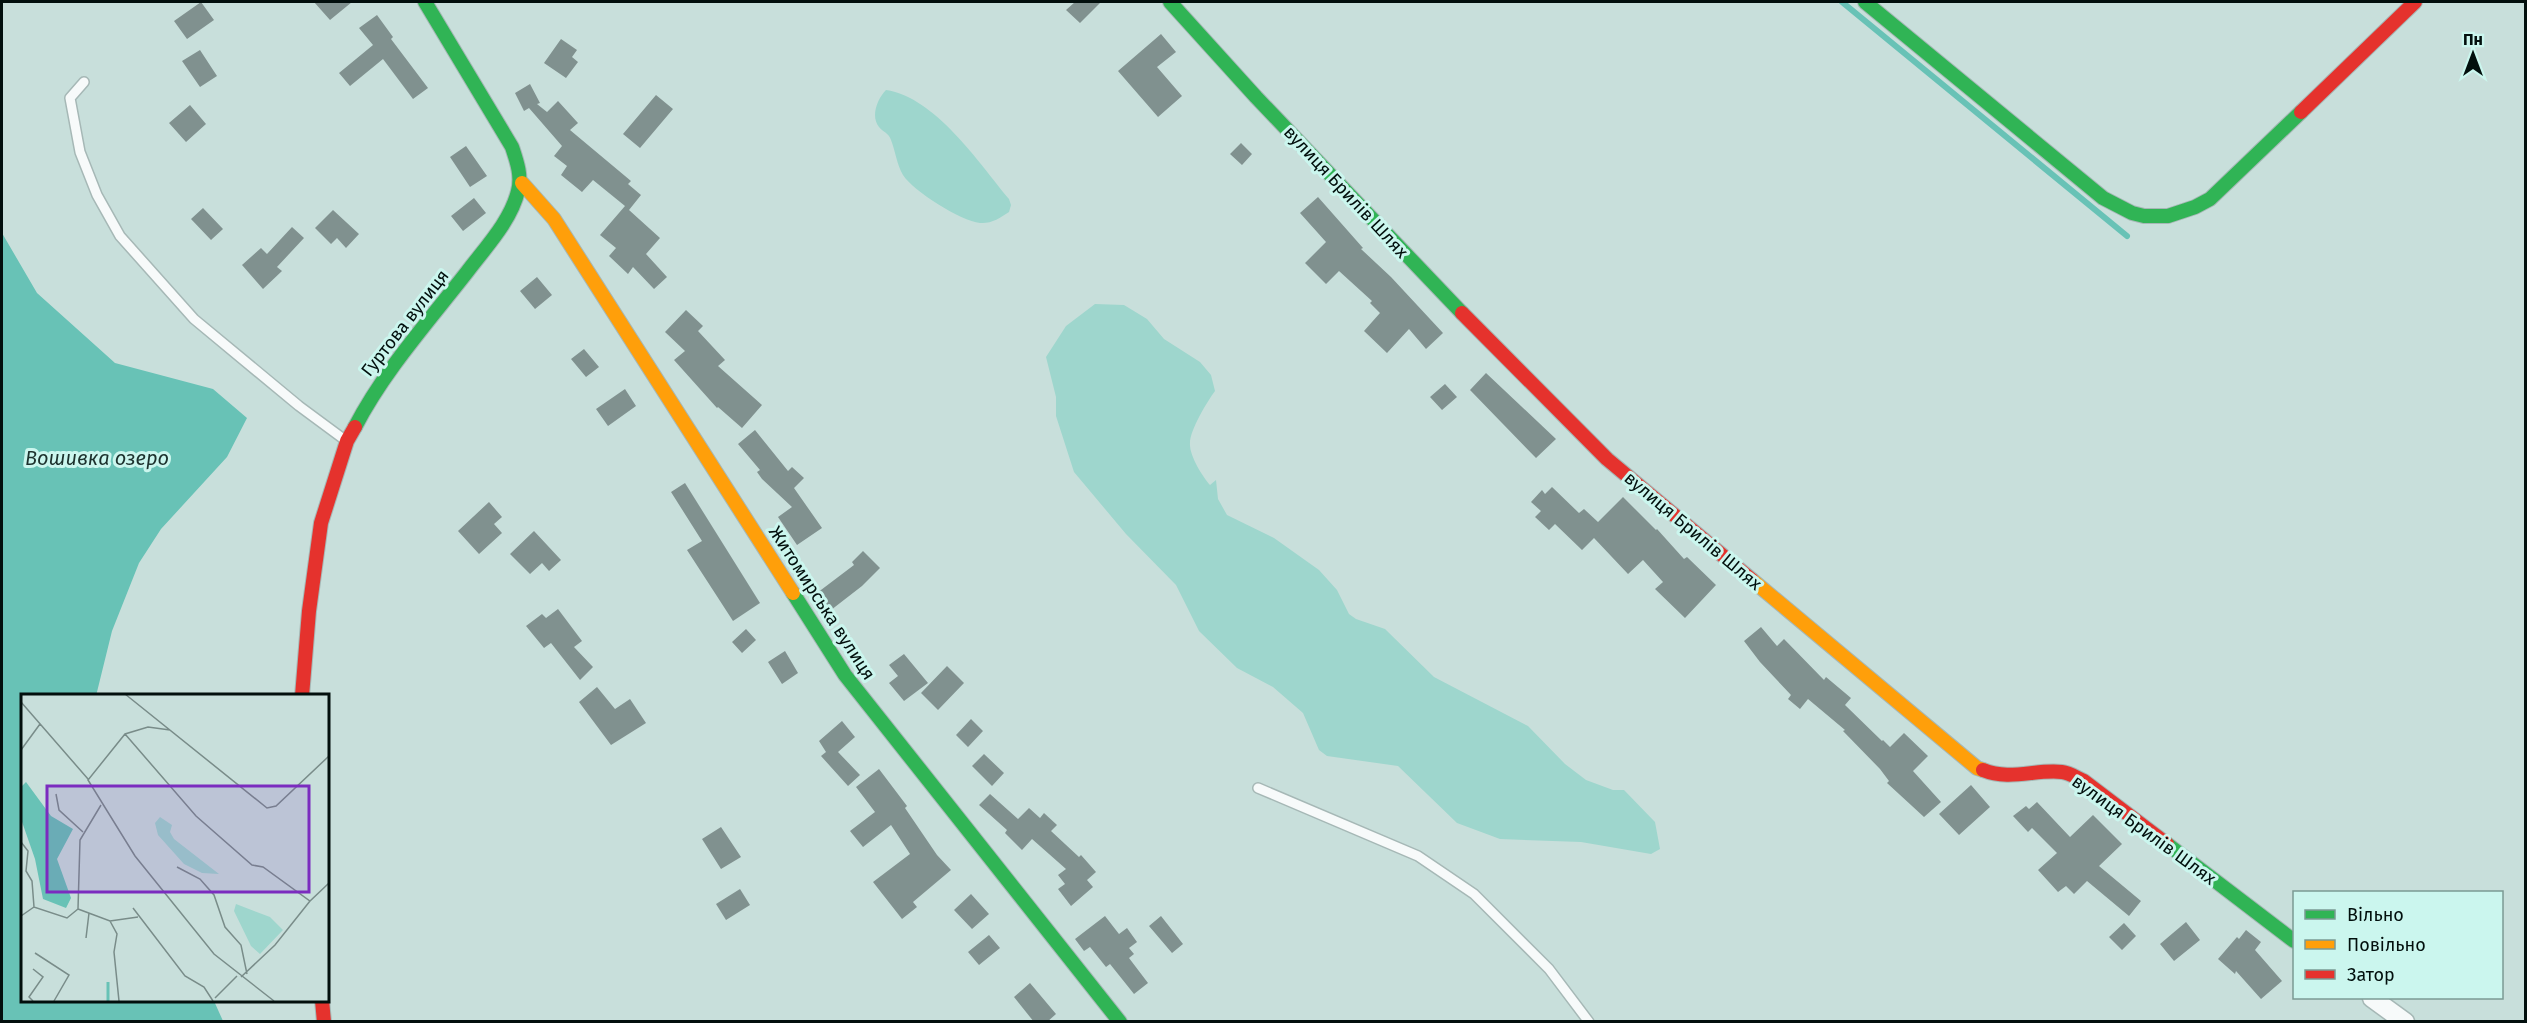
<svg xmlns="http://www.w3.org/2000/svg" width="2527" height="1023" font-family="'Fira Sans',sans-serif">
<rect width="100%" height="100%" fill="#c8dfdb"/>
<!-- green -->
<path fill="#9ed6cd" d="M886,90C935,97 979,163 1009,199L1011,205L1009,212C1000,218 991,224 980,223C961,221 913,191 903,175C897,165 895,150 891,140C889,133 883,132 879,127C870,116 878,98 886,90Z
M1095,304L1124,305L1147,319L1164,339L1200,362L1211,375L1215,391C1207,402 1190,430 1190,443C1189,455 1202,476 1210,485L1216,480L1218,499L1227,515L1274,538L1319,570L1337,590L1349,614L1356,619L1385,629L1434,677L1528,726L1565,764L1586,780L1613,790H1624L1655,822L1660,849L1651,854L1581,842L1500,839L1457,823L1398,766L1327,756L1319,750L1303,713L1273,687L1237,668L1199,631L1176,585L1126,534L1074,472L1056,416V397L1046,357L1066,326Z"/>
<!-- water -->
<path fill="#68c2b6" d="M2,233L37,293L115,363L213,389L247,418L227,457L161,529L139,563L112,631L96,696H22V1000L214,1001L223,1021H2Z"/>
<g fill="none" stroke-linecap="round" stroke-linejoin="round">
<!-- stream -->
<path stroke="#68c2b6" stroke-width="6" d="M1842,2L2127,236"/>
</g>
<!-- building -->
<path fill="#80918f" d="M201,2L214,20L187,39L174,21Z
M314,2H352L330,20Z
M1075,2H1101L1080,23L1066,10Z
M377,15L393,37L391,39L428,88L413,99L383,59L350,86L339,73L373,45L359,28Z
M1161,34L1176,52L1157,67L1182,96L1158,117L1118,71Z
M561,39L577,50L572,57L578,62L566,78L544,63Z
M200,50L217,76L200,87L182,61Z
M530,84L540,103L537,104L547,112L558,101L578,123L570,130L631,181L628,184L641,195L629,210L660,238L646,254L667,277L654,289L633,267L628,274L609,256L616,248L600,235L625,206L593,180L582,192L561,175L567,166L554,156L562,146L529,108L524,111L515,93Z
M656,95L673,109L640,148L623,134Z
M190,105L206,124L186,142L169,123Z
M1241,143L1252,154L1242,165L1230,154Z
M466,146L487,176L470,187L450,157Z
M1318,197L1363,248L1361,249L1391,277L1443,333L1426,349L1409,329L1387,353L1364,331L1380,313L1370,303L1372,301L1339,271L1326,284L1305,263L1326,242L1300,213Z
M474,198L486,213L463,231L451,216Z
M203,208L223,229L211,240L191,219Z
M333,210L359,234L346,248L337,238L331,244L315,228Z
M292,227L304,238L277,267L282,271L263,289L242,265L261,248L267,254Z
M537,277L552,295L535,309L520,291Z
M686,310L703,326L698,331L725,360L718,366L762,405L742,428L718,407L717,408L674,360L685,351L665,332Z
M584,349L599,367L586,377L571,359Z
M1486,373L1556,439L1536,458L1470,390Z
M1445,384L1457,397L1442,410L1430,397Z
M625,389L636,406L608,426L596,409Z
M755,430L788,471L792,467L804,478L794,488L822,528L797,545L778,517L792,507L762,479L757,472L760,470L738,444Z
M685,483L760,603L733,621L687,550L702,541L671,492Z
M1552,487L1579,513L1584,509L1598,522L1623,497L1656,530L1657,529L1684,559L1687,557L1716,585L1685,618L1655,589L1663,582L1643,560L1628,574L1594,538L1582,550L1555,524L1549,530L1535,517L1541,511L1531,502L1542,490L1545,494Z
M489,502L502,517L494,524L502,533L479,554L458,531Z
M534,531L561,560L549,571L542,563L530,574L510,554Z
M863,551L880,568L862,586L831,610L817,593L854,565L852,562Z
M558,609L582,641L574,647L593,667L580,680L551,643L544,648L526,626L542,614L546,618Z
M1761,627L1777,646L1784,639L1824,680L1826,677L1851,698L1845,705L1882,741L1883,740L1890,747L1904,733L1928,756L1913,771L1941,802L1924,817L1887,783L1889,781L1880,769L1843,731L1845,730L1808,699L1800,709L1788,699L1791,695L1760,662L1744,641Z
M746,629L756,640L742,653L732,642Z
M785,651L798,673L782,684L768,662Z
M904,654L928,683L904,701L889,683L898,676L889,665Z
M947,666L964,683L938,710L921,693Z
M597,687L615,709L630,699L646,723L611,745L579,702Z
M971,719L983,731L968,747L956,735Z
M842,721L855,737L838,752L860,775L848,786L821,756L826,752L819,741Z
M984,754L1004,773L992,786L972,766Z
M879,769L907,806L905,808L937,855L951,870L913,902L917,907L902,919L873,882L910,854L891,825L863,847L850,831L875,812L856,787Z
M1971,785L1990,807L1959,835L1939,814Z
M990,794L1018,819L1029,808L1040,818L1044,813L1057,825L1051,831L1079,857L1081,855L1096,872L1087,880L1093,887L1071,906L1058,889L1065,884L1058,875L1066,869L1032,839L1022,850L1005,833L1007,830L979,805Z
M2037,802L2070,837L2093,815L2122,844L2099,866L2141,901L2129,916L2087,881L2074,894L2066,886L2058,892L2038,870L2057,853L2032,828L2028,832L2013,816L2026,806L2029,809Z
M721,827L741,857L721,869L702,839Z
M740,889L750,905L726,920L716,904Z
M971,894L989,914L972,929L954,910Z
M1105,916L1119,934L1127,928L1137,942L1129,948L1134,954L1129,958L1148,983L1134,994L1110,964L1106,967L1090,947L1084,951L1075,939Z
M1161,916L1183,944L1172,953L1149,926Z
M2186,922L2200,940L2174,961L2160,944Z
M2124,923L2136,936L2122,950L2109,937Z
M2246,930L2261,942L2255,950L2282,981L2261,999L2236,971L2235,974L2218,959L2237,937L2239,939Z
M989,935L1000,948L979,965L968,952Z
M1030,983L1056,1014L1047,1022H1034L1014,997Z"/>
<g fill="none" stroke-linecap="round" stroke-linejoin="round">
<defs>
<path id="lane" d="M84,82L70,98L80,152L97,195L120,236L194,319L299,406L345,440
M1258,788L1418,856L1474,894L1549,969L1589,1022"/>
<path id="street" d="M2372,998L2405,1022"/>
<path id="fast" d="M1170,2L1256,97L1462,313
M1865,2L2103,198L2132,213L2144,216H2168L2195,207L2210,199L2301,112
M355,427C384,371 428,322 467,272C485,248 511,221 518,191C522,176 517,162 512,147L425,2
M793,593L845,675L1120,1022
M2167,844L2294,941"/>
<path id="slow" d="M522,183L554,219L793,593
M1752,580L1977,768L1983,770"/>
<path id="jam" d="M2301,112L2415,2
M1462,313L1607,459L1752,580
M302,696L309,611L321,523L347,441L355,427
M1983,770C2010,781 2035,769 2062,772C2070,773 2077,778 2084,781L2167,844
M322,1000L324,1022"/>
</defs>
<!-- lane casing -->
<use href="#lane" stroke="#a6b8b6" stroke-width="12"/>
<!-- street casing -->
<use href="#street" stroke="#a6b8b6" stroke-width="21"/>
<!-- fast casing -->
<use href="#fast" stroke="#a6b8b6" stroke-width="16"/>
<!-- slow casing -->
<use href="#slow" stroke="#a6b8b6" stroke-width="16"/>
<!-- jam casing -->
<use href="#jam" stroke="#a6b8b6" stroke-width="16"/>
<!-- lane -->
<use href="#lane" stroke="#f7fafa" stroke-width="9"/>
<!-- street -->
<use href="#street" stroke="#f7fafa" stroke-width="18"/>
<!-- fast -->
<use href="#fast" stroke="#30b455" stroke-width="14"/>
<!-- slow -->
<use href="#slow" stroke="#ff9f0a" stroke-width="14"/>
<!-- jam -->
<use href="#jam" stroke="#e5322d" stroke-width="14"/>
</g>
<g text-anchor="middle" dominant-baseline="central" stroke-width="6" stroke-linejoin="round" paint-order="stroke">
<!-- street labels -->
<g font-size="18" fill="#020f0d" stroke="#cbf6ee">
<text transform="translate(1346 192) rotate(47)">вулиця Брилів Шлях</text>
<text transform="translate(405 323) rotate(-52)">Гуртова вулиця</text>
<text transform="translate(1693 531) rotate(40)">вулиця Брилів Шлях</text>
<text transform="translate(822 603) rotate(57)">Житомирська вулиця</text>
<text transform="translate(2144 830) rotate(36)">вулиця Брилів Шлях</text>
</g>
<!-- water labels -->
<g font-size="20" font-style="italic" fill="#1c312d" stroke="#cbf6ee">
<text x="97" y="458">Вошивка озеро</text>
</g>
</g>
<!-- overview -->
<g transform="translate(21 694)">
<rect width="308" height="308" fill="#c8dfdb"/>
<path d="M139,123L151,131L149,138L153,145L198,180L181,179L163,170L137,141L134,129ZM215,210L249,223L262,236L239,260L230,252L213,217Z" fill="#9ed6cd"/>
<path d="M5,88L30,122L52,135L36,165L50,204L45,214L22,205L14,165L0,125V93Z" fill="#68c2b6"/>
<path fill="none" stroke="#68c2b6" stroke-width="3" d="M87,288V307"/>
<path fill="none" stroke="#798c89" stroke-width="1.5" d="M104,0L246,114L255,112L308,62M0,8L67,85M149,36L127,33L104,40L67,86L114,162L193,260L253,307M104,40L175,122L231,171L242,173L289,207L308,189M0,56L19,30M35,100L38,116L62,138M0,148L7,157L5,177L11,187L13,213M156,173L179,185L193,201L204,233L220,251L226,280M112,214L164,282L183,293L192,307M57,215L89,227L117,223M0,222L13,213L46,224L57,215L59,146L80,111M89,227L96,240L93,258L98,307M65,244L68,219M14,259L48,281L33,307M12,275L22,283L8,303L12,307M220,283L254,251L289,207M194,304L216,282"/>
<path fill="#7b2cbf" fill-opacity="0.15" stroke="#7b2cbf" stroke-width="3" d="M26,92H288V198H26Z"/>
<rect width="308" height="308" fill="none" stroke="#020f0d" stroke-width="3"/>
</g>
<!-- border -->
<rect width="2527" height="1023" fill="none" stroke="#020f0d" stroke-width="6"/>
<!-- legend -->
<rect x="2293" y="891" width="210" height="108" fill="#cbf6ee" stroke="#7b9a94" stroke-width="1.5"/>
<rect x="2305" y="910" width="30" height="9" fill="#30b455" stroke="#7b9a94" stroke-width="1.5"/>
<text x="2347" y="921" font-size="18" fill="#020f0d">Вільно</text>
<rect x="2305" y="940" width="30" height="9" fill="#ff9f0a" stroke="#7b9a94" stroke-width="1.5"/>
<text x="2347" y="951" font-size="18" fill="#020f0d">Повільно</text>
<rect x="2305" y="970" width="30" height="9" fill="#e5322d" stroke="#7b9a94" stroke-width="1.5"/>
<text x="2347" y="981" font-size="18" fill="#020f0d">Затор</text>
<!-- north arrow -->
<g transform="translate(2473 54)" stroke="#cbf6ee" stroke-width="4.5" paint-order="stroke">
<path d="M0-4.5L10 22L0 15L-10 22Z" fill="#020f0d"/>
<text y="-9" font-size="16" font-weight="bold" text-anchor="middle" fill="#020f0d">Пн</text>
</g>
</svg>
